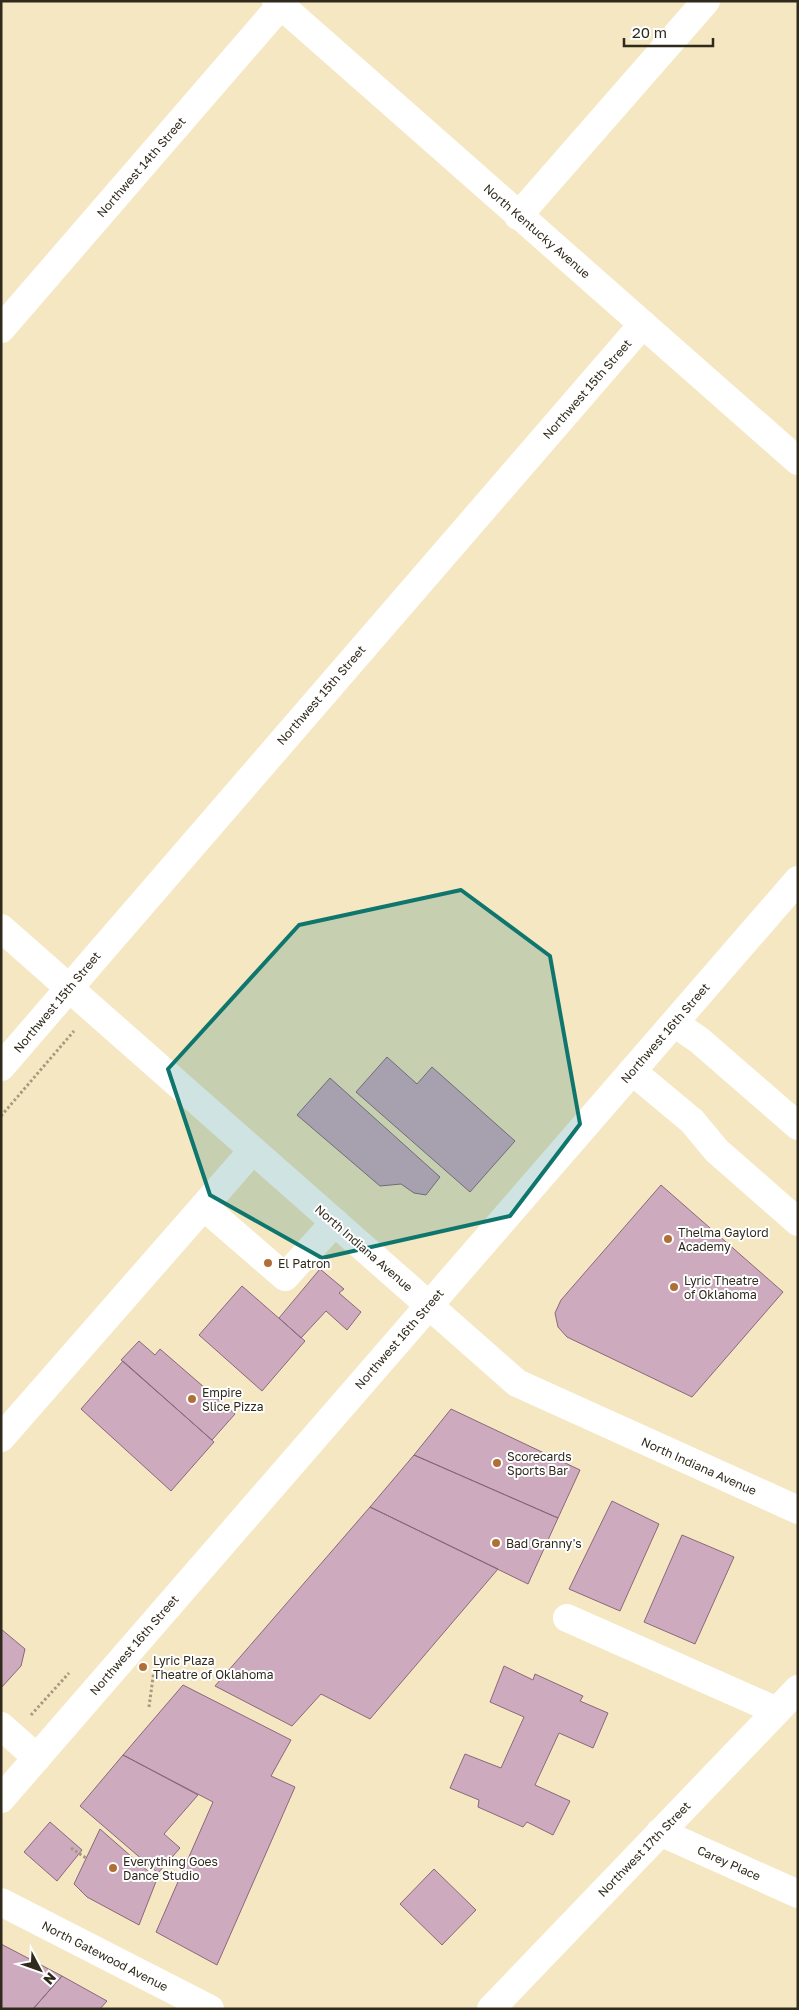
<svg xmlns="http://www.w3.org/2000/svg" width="799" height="2010" font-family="'Golos Text',sans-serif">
<rect width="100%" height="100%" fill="#f4e7c2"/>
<!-- building -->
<path fill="#ceaabf" stroke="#89687c" d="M387,1057L417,1084L432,1067L515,1141L470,1192L356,1092Z
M330,1078L440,1177L426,1195L414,1193L401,1184L380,1186L297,1115Z
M661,1185L783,1292L692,1397L567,1337L558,1327L555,1313L561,1300Z
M320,1269L344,1289L339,1293L361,1312L347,1330L326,1311L301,1338L279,1318Z
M242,1286L305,1341L262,1391L199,1335Z
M139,1341L155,1355L160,1349L235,1414L212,1440L121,1360Z
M123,1361L214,1442L171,1491L81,1409Z
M451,1409L580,1470L558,1518L414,1455Z
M414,1455L558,1518L528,1584L370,1507Z
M612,1501L659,1524L620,1611L569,1589Z
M370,1507L498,1569L370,1719L321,1694L292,1726L215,1686Z
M682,1535L734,1557L695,1644L644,1622Z
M1,1629L25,1649L21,1666L1,1688Z
M504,1666L533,1680L535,1674L583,1696L580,1701L608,1713L593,1748L559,1733L535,1785L570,1801L553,1835L527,1822L523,1827L478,1807L479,1800L450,1788L465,1754L501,1768L524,1717L490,1702Z
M183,1685L291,1740L271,1776L295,1787L217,1965L156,1932L213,1802L123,1755Z
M123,1755L198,1795L164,1834L180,1848L158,1873L80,1806Z
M50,1822L82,1850L57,1881L24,1852Z
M100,1829L157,1879L139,1925L87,1897L74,1884Z
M434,1869L476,1910L442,1945L400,1904Z
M1,1944L62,1976L33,2009H1Z
M62,1976L107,2001L100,2009H33Z"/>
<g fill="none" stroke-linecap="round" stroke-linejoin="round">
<!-- path -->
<path stroke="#a49a7f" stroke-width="3" stroke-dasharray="2.5 2.5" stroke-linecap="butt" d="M1,1116L74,1031
M149,1707L154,1670
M31,1715L69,1673
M71,1848L86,1858"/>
<!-- minor -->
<path stroke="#fff" stroke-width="28" d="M276,1L798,461
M518,216L706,1
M1,329L281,5
M1,928L517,1383L798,1510
M674,1023L699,1040L798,1126
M1,1067L643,324
M632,1071L692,1121L717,1151L798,1222
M204,1207L285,1277L335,1222
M1,1438L253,1150
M567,1618L777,1711
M1,1726L37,1758
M1,1799L798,880
M660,1832L798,1894
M1,1902L210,2009
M491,2009L798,1689"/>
</g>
<!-- marked area -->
<path fill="#0f766e" fill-opacity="0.2" stroke="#0f766e" stroke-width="4" stroke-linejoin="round" d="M461,890L550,956L580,1124L510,1216L322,1258L210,1195L168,1069L299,925Z"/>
<!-- markers -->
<g fill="#af6f37" stroke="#fff" stroke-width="2">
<circle cx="668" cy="1239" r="5"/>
<circle cx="268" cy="1263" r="5"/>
<circle cx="674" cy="1287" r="5"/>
<circle cx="192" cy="1399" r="5"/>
<circle cx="497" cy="1463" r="5"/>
<circle cx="496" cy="1543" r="5"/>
<circle cx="143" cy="1667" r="5"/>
<circle cx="113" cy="1868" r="5"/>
</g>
<g text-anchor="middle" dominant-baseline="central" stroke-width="4" stroke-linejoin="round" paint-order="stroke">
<!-- street labels -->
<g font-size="12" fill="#302a1d" stroke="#fff">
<text transform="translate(141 167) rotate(-49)">Northwest 14th Street</text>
<text transform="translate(537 231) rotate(41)">North Kentucky Avenue</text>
<text transform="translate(587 389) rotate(-49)">Northwest 15th Street</text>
<text transform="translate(321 695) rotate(-49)">Northwest 15th Street</text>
<text transform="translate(57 1002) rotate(-50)">Northwest 15th Street</text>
<text transform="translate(665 1033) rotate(-49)">Northwest 16th Street</text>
<text transform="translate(364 1248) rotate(41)">North Indiana Avenue</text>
<text transform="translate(399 1339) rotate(-49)">Northwest 16th Street</text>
<text transform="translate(699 1466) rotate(24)">North Indiana Avenue</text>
<text transform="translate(134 1645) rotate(-49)">Northwest 16th Street</text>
<text transform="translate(644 1849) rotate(-46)">Northwest 17th Street</text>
<text transform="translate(729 1863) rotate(24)">Carey Place</text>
<text transform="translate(105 1956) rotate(27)">North Gatewood Avenue</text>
</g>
<!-- poi labels -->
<g font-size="12" fill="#302a1d" stroke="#fff" text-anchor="start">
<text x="678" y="1232">Thelma Gaylord<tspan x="678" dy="14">Academy</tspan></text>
<text x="278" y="1263">El Patron</text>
<text x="684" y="1280">Lyric Theatre<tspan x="684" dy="14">of Oklahoma</tspan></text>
<text x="202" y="1392">Empire<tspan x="202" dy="14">Slice Pizza</tspan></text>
<text x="507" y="1456">Scorecards<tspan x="507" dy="14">Sports Bar</tspan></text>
<text x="506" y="1543">Bad Granny's</text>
<text x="153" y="1660">Lyric Plaza<tspan x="153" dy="14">Theatre of Oklahoma</tspan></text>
<text x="123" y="1861">Everything Goes<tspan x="123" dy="14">Dance Studio</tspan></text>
</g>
</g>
<!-- border -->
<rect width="799" height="2010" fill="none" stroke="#302a1d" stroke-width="5"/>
<!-- north arrow -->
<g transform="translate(40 1970) rotate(131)" stroke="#ffffff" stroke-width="4" paint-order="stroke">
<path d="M0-4L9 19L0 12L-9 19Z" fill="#302a1d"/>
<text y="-8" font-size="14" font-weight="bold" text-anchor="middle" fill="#302a1d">N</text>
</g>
<!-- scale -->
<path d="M624 38v8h89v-8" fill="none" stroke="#302a1d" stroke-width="2.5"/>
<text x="632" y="38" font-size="15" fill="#302a1d" stroke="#ffffff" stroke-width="4" paint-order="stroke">20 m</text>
</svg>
